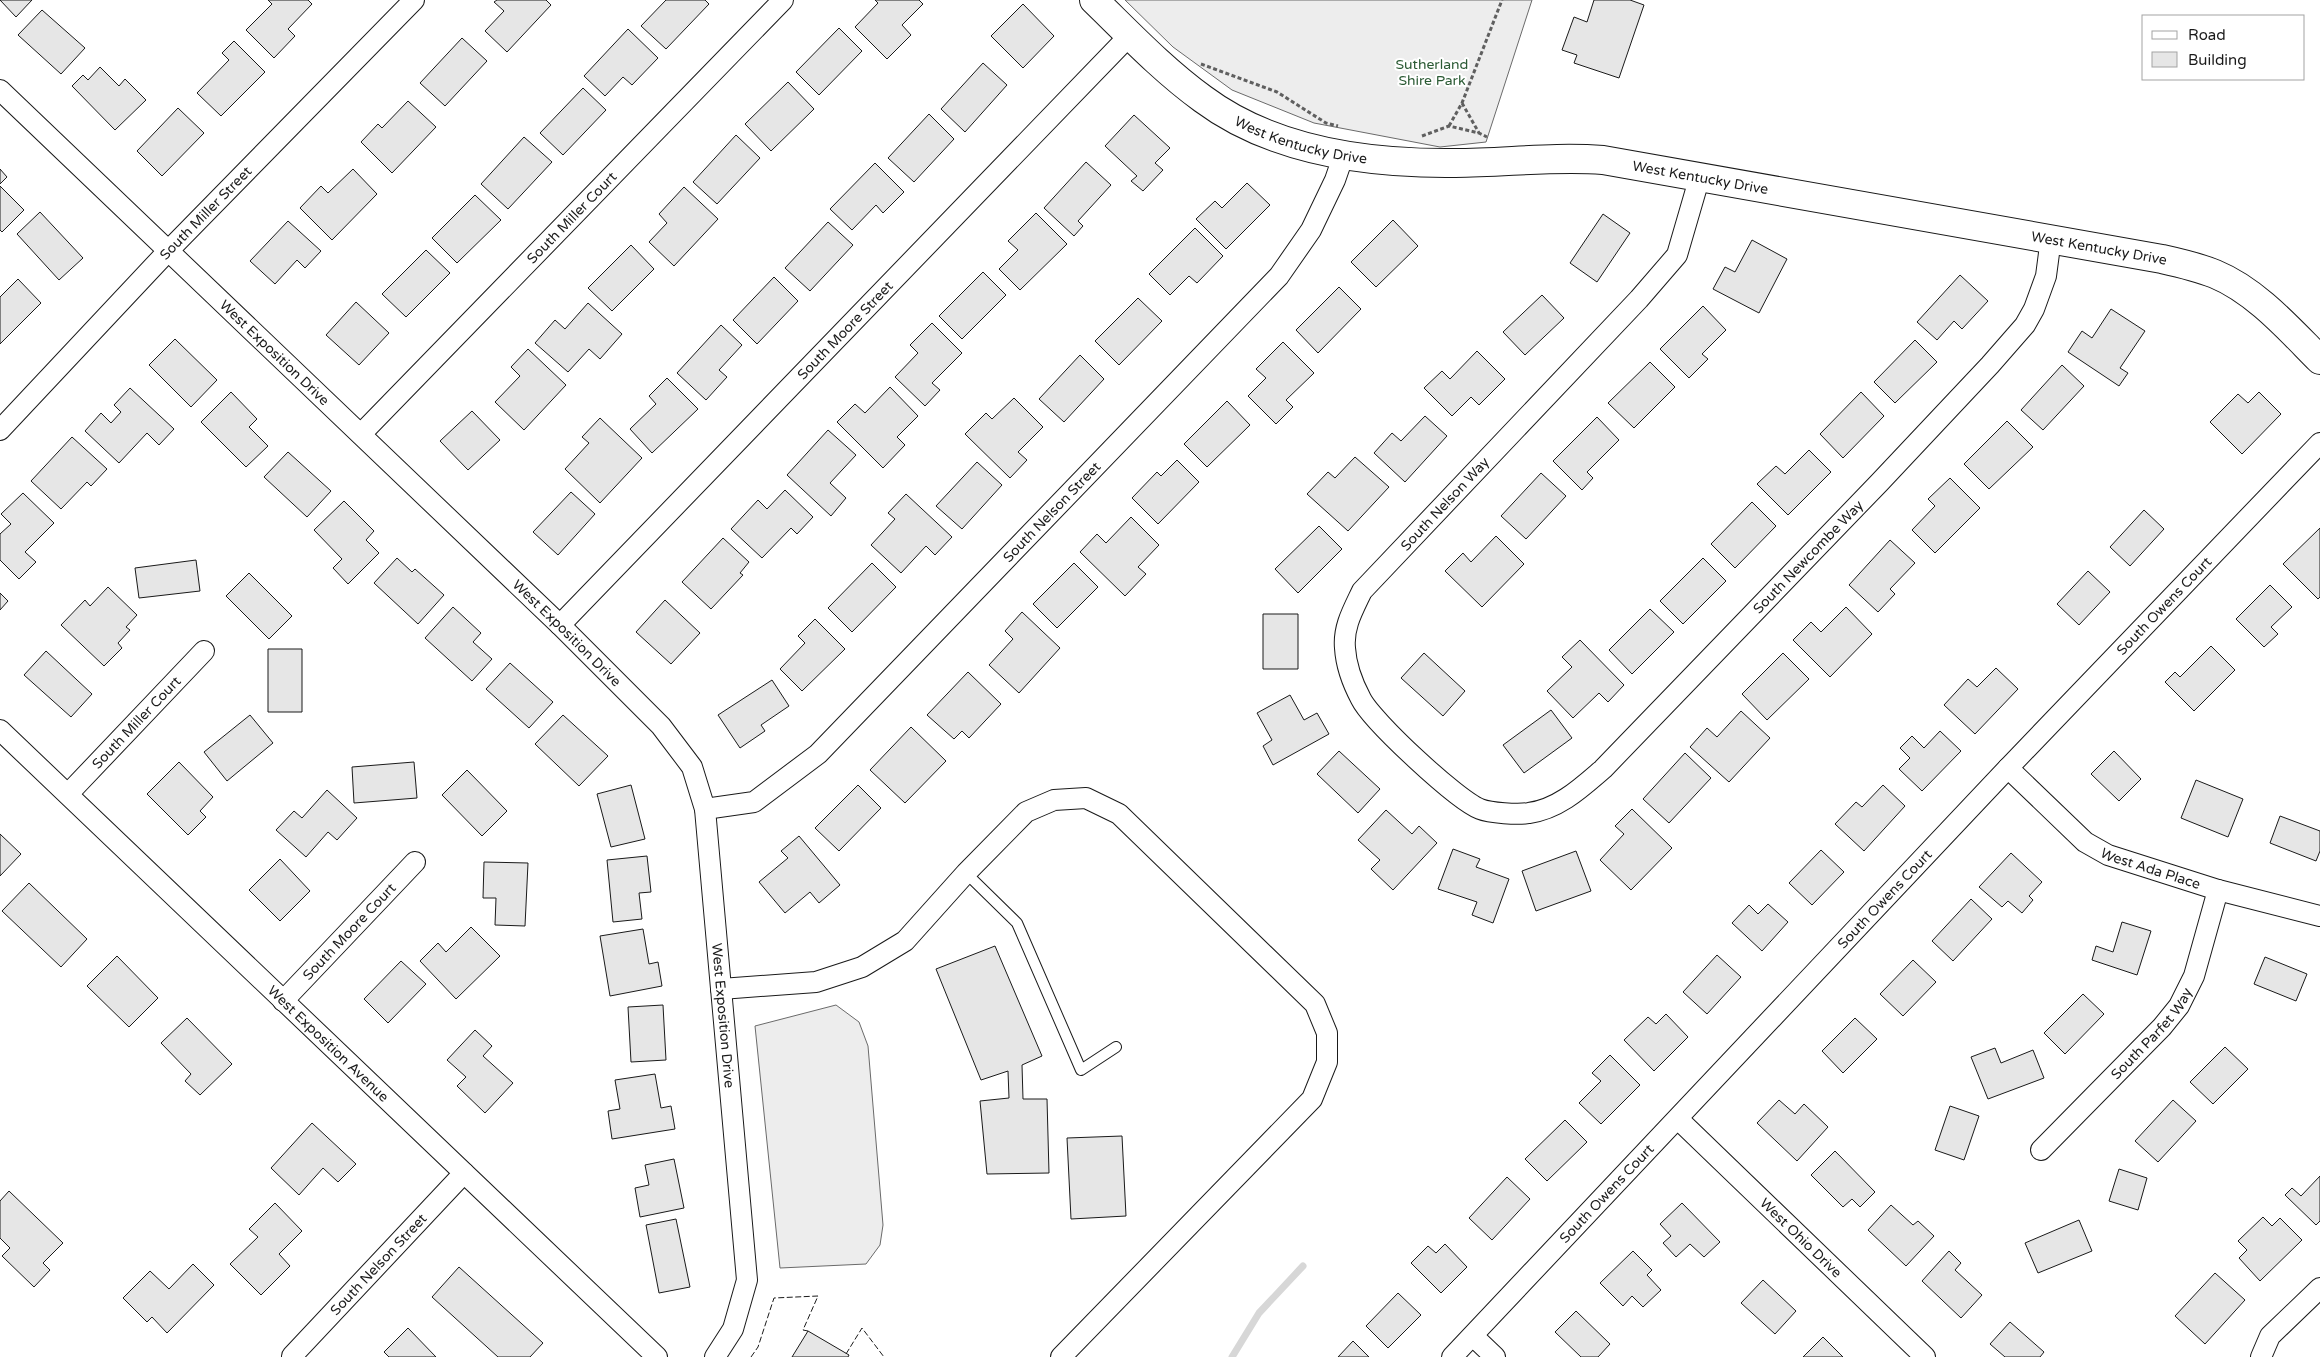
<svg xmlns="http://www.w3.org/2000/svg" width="2320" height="1357" font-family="'Varela Round',sans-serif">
<rect width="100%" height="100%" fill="#fff"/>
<!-- built -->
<path fill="#ededed" stroke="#6a6a6a" d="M1125,0H1532L1486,142L1440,147L1314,123L1232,90L1173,47Z
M836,1005L859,1022L868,1046L883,1225L880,1245L866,1264L780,1268L755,1026Z"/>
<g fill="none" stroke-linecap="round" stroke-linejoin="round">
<!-- stream -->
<path stroke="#d7d7d7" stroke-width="7" d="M1232,1357L1259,1313L1303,1266"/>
</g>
<!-- building -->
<path fill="#e6e6e6" stroke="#1a1a1a" d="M0,0H32L16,17Z
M268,0H308L312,4L288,29L295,36L274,58L246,30L272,4Z
M497,0H546L551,5L507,52L485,31L504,11L494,2Z
M666,0H705L709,4L666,49L641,26Z
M875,0H919L923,4L902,25L911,35L887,59L855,27L878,3Z
M1594,0H1630L1644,5L1619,78L1574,63L1577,55L1562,50L1574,17L1587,22Z
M1023,4L1054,36L1023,68L991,36Z
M42,10L85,48L61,74L18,35Z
M839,28L862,51L819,95L796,72Z
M628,29L658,58L632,85L623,77L605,96L584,76Z
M462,38L487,61L445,106L420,83Z
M234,41L265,72L221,116L197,93L229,60L222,53Z
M983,63L1007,85L965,132L941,109Z
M100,67L119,86L125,79L146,100L115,130L72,86L83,75L88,80Z
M788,82L814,109L771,151L745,124Z
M583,88L606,110L563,155L540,133Z
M408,101L436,127L392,173L361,142L378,124L382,128Z
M178,108L204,133L162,176L137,151Z
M929,114L954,139L914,182L888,158Z
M1134,115L1170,148L1155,163L1163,170L1143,191L1131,181L1137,176L1105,146Z
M736,135L760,158L717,204L693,182Z
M524,137L552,162L508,209L481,184Z
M1086,162L1111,185L1078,221L1083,226L1074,236L1044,208Z
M875,163L904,192L883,213L876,205L852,230L830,209Z
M0,169L7,177L0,184Z
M353,169L377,194L332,240L300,208L321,186L328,193Z
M1247,183L1270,205L1226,249L1196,219L1215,201L1222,208Z
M0,186L24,210L2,232L0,230Z
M684,187L718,219L674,266L649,242L667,223L659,214Z
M475,195L501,220L457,263L432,238Z
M40,212L83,258L59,280L17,234Z
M1036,213L1067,244L1020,290L999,269L1018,250L1008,241Z
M1603,214L1630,233L1597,282L1570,263Z
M1393,220L1418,246L1376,287L1351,262Z
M288,221L321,251L305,268L297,260L275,284L250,261Z
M828,222L853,245L810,291L785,268Z
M1195,228L1223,256L1197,283L1189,276L1170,295L1149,274Z
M1752,240L1787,259L1759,313L1713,289L1725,267L1735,272Z
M631,245L654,269L612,311L588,288Z
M426,250L450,273L406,317L382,294Z
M983,272L1006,295L962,339L939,316Z
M1960,275L1988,301L1962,329L1954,321L1937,340L1917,322Z
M774,277L798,301L757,344L733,320Z
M18,279L41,303L0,344V297Z
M1339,287L1361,309L1318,353L1296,330Z
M1542,295L1564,318L1525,355L1503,332Z
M1138,298L1162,321L1119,365L1095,341Z
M356,302L389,333L359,365L326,335Z
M588,303L622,334L600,359L589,349L568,372L535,343L555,320L565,329Z
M1703,306L1726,330L1702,354L1708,359L1689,378L1660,349Z
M2111,309L2145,331L2120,368L2128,373L2119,386L2068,352L2082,331L2092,338Z
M932,323L962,353L932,383L940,390L925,406L895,377L918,353L910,345Z
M721,325L742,345L719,370L727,377L706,400L677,373Z
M175,339L217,380L191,407L149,365Z
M1915,340L1937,362L1895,403L1874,382Z
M1283,342L1314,373L1286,400L1293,407L1276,424L1248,396L1266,378L1256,369Z
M528,349L566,385L524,430L495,402L520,376L511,367Z
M1477,351L1505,379L1479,405L1471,397L1452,416L1424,388L1442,371L1450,379Z
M1080,355L1104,379L1064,422L1039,399Z
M1650,362L1675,387L1634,428L1608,403Z
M2062,365L2084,386L2043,430L2021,410Z
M667,378L698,409L652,453L630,429L656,404L649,396Z
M890,387L918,416L897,437L905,445L883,468L837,422L855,404L865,413Z
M130,388L174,429L159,445L147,433L119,463L85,431L101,413L111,423L121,412L114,405Z
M231,392L257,419L249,427L268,446L246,467L201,422Z
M1861,392L1884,416L1843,458L1820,434Z
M2259,392L2281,414L2242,454L2210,422L2238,394L2248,403Z
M1014,398L1043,427L1018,452L1027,460L1010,478L965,434L986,413L992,419Z
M1227,401L1250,425L1207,467L1184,444Z
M472,411L500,440L468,470L440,441Z
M1425,416L1447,436L1405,482L1374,453L1392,433L1401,441Z
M1597,417L1619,440L1587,472L1593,478L1582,490L1553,461Z
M600,418L642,458L600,503L565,469L589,443L582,437Z
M2007,421L2033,447L1989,489L1964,464Z
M828,430L856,455L830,483L846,498L831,516L787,475Z
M72,437L107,469L91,486L87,482L61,509L31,481Z
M1809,450L1831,472L1788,515L1757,484L1776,466L1785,474Z
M288,452L331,491L307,517L264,477Z
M1355,457L1389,487L1348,531L1307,494L1328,472L1335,478Z
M1177,460L1199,482L1158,524L1132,498L1157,472L1161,476Z
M977,462L1002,485L962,529L936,506Z
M1541,473L1566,496L1526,539L1501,516Z
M1950,478L1980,508L1935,553L1912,530L1935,506L1928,499Z
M785,490L813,517L797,534L791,528L762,558L731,529L758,500L767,509Z
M571,492L595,514L558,555L533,532Z
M23,493L54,523L25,552L36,562L19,579L0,560V534L11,524L1,514Z
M906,494L952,537L935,555L926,546L901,573L871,545L895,519L888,513Z
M344,501L374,531L366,540L379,553L348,584L333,568L342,559L314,530Z
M1752,502L1776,526L1735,568L1711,544Z
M2144,510L2164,529L2130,566L2110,547Z
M1131,517L1159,545L1138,567L1146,574L1125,596L1080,552L1097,534L1106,543Z
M1319,526L1342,549L1298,593L1275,569Z
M2320,528V597L2318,599L2283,564Z
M1496,536L1524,564L1482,607L1445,571L1463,553L1471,562Z
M723,538L749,562L740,573L743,575L711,609L682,582Z
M1890,540L1915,563L1890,589L1895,594L1878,612L1849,585Z
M397,558L412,572L415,569L444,595L418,624L374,583Z
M1703,558L1726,581L1683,624L1660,601Z
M196,560L200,591L139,598L135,568Z
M872,563L896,587L852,632L828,608Z
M1074,563L1098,587L1057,628L1033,604Z
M2088,571L2110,592L2079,625L2057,604Z
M249,573L292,616L269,639L226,596Z
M2270,585L2292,607L2271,627L2278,634L2264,647L2236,619Z
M108,587L137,615L126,627L130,630L118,643L122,648L104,666L61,625L85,600L90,606Z
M0,593L8,601L0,610Z
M665,600L700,633L671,664L636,632Z
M453,607L481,633L473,642L492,659L472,681L425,638Z
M1846,607L1872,634L1830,677L1793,640L1811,622L1821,632Z
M1650,609L1674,632L1632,674L1609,650Z
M1022,612L1060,648L1019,693L989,665L1013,639L1005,631Z
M1263,614H1298V669H1263Z
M815,619L845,649L802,691L780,669L805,643L798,636Z
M1580,640L1624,685L1608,702L1599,693L1573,718L1547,691L1572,667L1562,657Z
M2211,646L2235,670L2194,711L2165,682L2175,672L2180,677Z
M268,649H302V712H268Z
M46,651L92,694L71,717L24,675Z
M1424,653L1465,691L1443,716L1401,678Z
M1783,653L1809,679L1767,720L1742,694Z
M510,663L553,702L529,728L486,689Z
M1996,668L2018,689L1975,734L1944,705L1968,679L1977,687Z
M968,672L1001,704L969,738L962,731L954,739L927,715Z
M772,680L789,706L761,725L765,731L740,748L718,715Z
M1290,695L1304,720L1317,713L1329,734L1273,765L1263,746L1272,740L1257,713Z
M1551,710L1572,738L1524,773L1503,745Z
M1741,711L1770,738L1729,782L1690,747L1707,728L1717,737Z
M250,715L273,743L227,781L204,752Z
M563,715L608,756L579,786L535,744Z
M911,727L946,761L905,803L870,770Z
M1940,731L1961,751L1922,791L1899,769L1910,758L1900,748L1912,736L1924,748Z
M1339,751L1380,789L1358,813L1317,774Z
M2114,751L2141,779L2119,801L2091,774Z
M1685,753L1711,778L1669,823L1643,799Z
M179,762L213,797L200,811L206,817L188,835L147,794Z
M414,762L417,798L354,803L352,767Z
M467,770L507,811L482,836L442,795Z
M2196,780L2243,799L2228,837L2181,818Z
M631,785L645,839L611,847L597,794Z
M858,785L881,808L839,851L815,828Z
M1883,785L1905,806L1864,851L1835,824L1856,802L1862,807Z
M327,790L357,818L337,840L328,832L306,857L276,830L294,811L302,818Z
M1632,809L1672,848L1631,890L1600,860L1624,834L1615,826Z
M1386,810L1412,834L1419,826L1437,843L1393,890L1371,869L1380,860L1358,840Z
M2280,816L2320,831V851L2316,861L2270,843Z
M0,834L21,854L0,876Z
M799,836L840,885L819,903L810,892L785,913L759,882L788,858L781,851Z
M1453,849L1480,859L1476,867L1509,879L1493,923L1472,915L1477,902L1438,889Z
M1821,850L1844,872L1812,905L1789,883Z
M1576,851L1591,891L1536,911L1522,871Z
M2011,853L2042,882L2029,896L2033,900L2022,913L2008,901L2002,907L1979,887Z
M647,856L651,892L639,893L642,919L613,922L607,860Z
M280,859L310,891L280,921L249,890Z
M484,862L528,863L525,926L495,925L496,898H483Z
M29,883L87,939L61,967L2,911Z
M1971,899L1992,919L1953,961L1932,941Z
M1768,904L1788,922L1762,951L1732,923L1749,905L1758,914Z
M2122,922L2151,931L2137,975L2092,960L2096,946L2113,952Z
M471,927L500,956L456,999L420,961L438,943L446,952Z
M643,929L649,964L658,962L662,986L610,996L600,936Z
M995,946L1042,1056L1022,1065L1023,1099H1047L1049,1173L987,1174L980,1101L1009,1098L1008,1071L981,1080L936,969Z
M1717,955L1741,977L1707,1014L1683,992Z
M117,956L158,998L129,1027L87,986Z
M2265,957L2307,974L2296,1001L2254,984Z
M1913,960L1936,982L1903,1016L1880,994Z
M401,961L426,984L388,1023L364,999Z
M2083,994L2104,1014L2065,1054L2044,1033Z
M663,1005L666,1060L631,1062L628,1007Z
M1666,1014L1688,1037L1654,1071L1624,1040L1648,1017L1656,1024Z
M187,1018L232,1064L200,1095L185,1081L191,1074L161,1043Z
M1855,1018L1877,1039L1843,1073L1822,1051Z
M475,1030L492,1046L483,1056L513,1083L485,1113L457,1086L466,1077L447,1060Z
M2225,1047L2248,1069L2213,1104L2190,1082Z
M1995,1048L2001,1063L2033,1050L2044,1078L1988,1099L1971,1057Z
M1610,1055L1640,1085L1601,1124L1579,1103L1601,1081L1592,1073Z
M655,1074L661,1108L671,1106L675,1129L612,1139L608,1111L620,1109L615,1080Z
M1779,1100L1795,1114L1804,1104L1828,1127L1797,1161L1757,1123Z
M2173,1100L2196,1121L2158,1162L2135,1141Z
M1950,1106L1979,1116L1964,1160L1935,1150Z
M1565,1120L1587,1142L1547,1181L1525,1159Z
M312,1123L356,1164L338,1182L323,1168L299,1195L271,1168Z
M1122,1136L1126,1216L1071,1219L1067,1138Z
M1835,1151L1875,1192L1860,1207L1852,1199L1843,1207L1811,1175Z
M674,1159L684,1208L640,1217L635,1188L649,1185L645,1165Z
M2119,1169L2147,1178L2138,1210L2109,1201Z
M2320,1176V1221L2316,1225L2285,1195L2292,1188L2301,1196Z
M1507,1177L1530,1199L1492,1240L1469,1218Z
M9,1191L63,1243L43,1263L50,1270L34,1287L2,1256L10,1248L0,1238V1201Z
M275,1203L302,1231L279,1254L290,1266L261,1295L230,1264L258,1237L249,1229Z
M1682,1203L1720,1242L1704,1257L1690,1244L1676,1257L1663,1243L1671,1236L1660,1224Z
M1891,1205L1913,1225L1918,1221L1934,1236L1906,1266L1868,1230Z
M2263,1217L2272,1226L2280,1218L2302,1240L2260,1281L2239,1258L2247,1250L2238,1241Z
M676,1219L690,1287L659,1293L646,1225Z
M2079,1220L2092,1251L2038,1273L2025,1243Z
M1445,1244L1467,1267L1441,1293L1411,1263L1428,1246L1436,1253Z
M1633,1251L1652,1270L1647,1275L1661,1290L1643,1307L1632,1296L1623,1306L1600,1283Z
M1949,1251L1961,1263L1955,1270L1982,1295L1961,1318L1922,1281Z
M193,1264L214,1285L167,1333L152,1317L147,1322L123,1298L150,1271L169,1289Z
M459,1267L543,1343L530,1357H498L432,1297Z
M2215,1273L2245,1300L2205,1344L2175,1316Z
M1763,1280L1796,1311L1775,1334L1741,1303Z
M1398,1293L1421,1315L1388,1348L1366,1326Z
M1576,1311L1610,1344L1598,1357H1581L1555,1332Z
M2010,1322L2044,1352L2040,1357H2005L1990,1344Z
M408,1328L436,1357H389L384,1352Z
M808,1331L849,1355L848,1357H792Z
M1823,1337L1843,1357H1803Z
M1353,1341L1369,1357H1338Z"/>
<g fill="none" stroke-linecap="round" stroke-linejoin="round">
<defs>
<path id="lane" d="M966,873L1017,923L1081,1070L1116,1047"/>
<g id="street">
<path id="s1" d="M0,90L560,625L661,726L692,767L705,809L747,1280L733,1329L715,1357"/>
<path id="s2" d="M1700,176L1677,255L1639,299L1362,591C1353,610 1343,627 1345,648C1346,665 1353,684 1361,699C1372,721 1457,800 1480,809C1490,813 1518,815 1529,813C1559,809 1582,787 1603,769L1879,483L1990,365L2025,325L2034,309L2046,276L2051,238"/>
<path id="s3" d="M0,430L169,250L414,0"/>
<path id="s4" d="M361,434L783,0"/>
<path id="s5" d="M560,625L1130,35"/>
<path id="s6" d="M0,730L657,1357"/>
<path id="s7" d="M2008,768L2085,842L2108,855L2218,890L2320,916"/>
<path id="s8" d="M68,794L204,651"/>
<path id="s9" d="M705,809L754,802L818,754L1279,276L1311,230L1335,180L1344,154"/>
<path d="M721,989L816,982L862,967L905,941L966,873L1026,812L1054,800L1086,798L1119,814L1315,1004L1327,1033V1062L1312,1099L1061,1357"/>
<path id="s10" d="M283,1001L415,862"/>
<path id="s11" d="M1678,1119L1925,1357"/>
<path id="s12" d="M2041,1150L2162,1027L2179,1006L2194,976L2218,890"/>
<path d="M1473,1336L1495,1357"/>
<path id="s13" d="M292,1356L464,1173"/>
<path id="s14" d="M1452,1357L2008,768L2320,443"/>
<path d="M2261,1357L2270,1336L2320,1288"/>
</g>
<g id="secondary">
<path id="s15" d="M1094,0C1129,34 1163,70 1203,99C1274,152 1369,164 1455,163C1505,163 1552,156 1603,160L2162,259C2180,263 2198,267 2215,274C2256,291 2289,329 2320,360"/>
</g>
</defs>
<!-- lane casing -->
<use href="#lane" stroke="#1a1a1a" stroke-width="12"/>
<!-- street casing -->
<use href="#street" stroke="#1a1a1a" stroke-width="22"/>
<!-- secondary casing -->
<use href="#secondary" stroke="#1a1a1a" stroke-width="30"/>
<!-- path -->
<path stroke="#5f5f5f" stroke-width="3" stroke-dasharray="4 2.5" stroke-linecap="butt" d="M1201,64L1277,92L1326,123L1338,126
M1462,103L1479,133
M1449,126L1462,103L1502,0
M1422,136L1449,126L1479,133L1487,137"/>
<!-- lane -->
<use href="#lane" stroke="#fff" stroke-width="10"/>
<!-- street -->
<use href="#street" stroke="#fff" stroke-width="20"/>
<!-- secondary -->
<use href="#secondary" stroke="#fff" stroke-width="28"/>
<!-- fence -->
<path stroke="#1a1a1a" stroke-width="1" stroke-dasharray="6 2.5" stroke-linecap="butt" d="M846,1354L862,1328L884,1357
M751,1357L758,1347L774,1298L818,1296L803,1330L808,1331"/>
</g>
<g text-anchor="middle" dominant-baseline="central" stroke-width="4" stroke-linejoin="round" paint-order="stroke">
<!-- park labels -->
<g font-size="14" fill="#2b5a34" stroke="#fff">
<text x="1432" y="64">Sutherland<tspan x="1432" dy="16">Shire Park</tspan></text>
</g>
<!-- street labels -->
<g font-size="14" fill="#1a1a1a" stroke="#fff">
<text stroke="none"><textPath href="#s15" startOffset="255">West Kentucky Drive</textPath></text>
<text stroke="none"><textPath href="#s15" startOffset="659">West Kentucky Drive</textPath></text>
<text stroke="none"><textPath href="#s3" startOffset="299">South Miller Street</textPath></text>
<text stroke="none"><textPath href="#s4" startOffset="302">South Miller Court</textPath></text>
<text stroke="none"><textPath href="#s15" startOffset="1064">West Kentucky Drive</textPath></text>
<text stroke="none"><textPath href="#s5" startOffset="410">South Moore Street</textPath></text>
<text stroke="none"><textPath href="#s1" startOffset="380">West Exposition Drive</textPath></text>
<text transform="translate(1445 504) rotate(-47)">South Nelson Way</text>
<text stroke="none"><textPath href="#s9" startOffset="466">South Nelson Street</textPath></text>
<text stroke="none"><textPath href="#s2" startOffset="1252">South Newcombe Way</textPath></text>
<text stroke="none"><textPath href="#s14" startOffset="1035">South Owens Court</textPath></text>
<text stroke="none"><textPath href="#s1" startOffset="785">West Exposition Drive</textPath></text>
<text stroke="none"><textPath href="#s8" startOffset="99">South Miller Court</textPath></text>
<text stroke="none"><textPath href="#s7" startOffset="178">West Ada Place</textPath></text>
<text stroke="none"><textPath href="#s14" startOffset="630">South Owens Court</textPath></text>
<text stroke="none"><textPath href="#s10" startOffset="96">South Moore Court</textPath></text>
<text stroke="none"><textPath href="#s1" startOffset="1220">West Exposition Drive</textPath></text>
<text stroke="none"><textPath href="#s12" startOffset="161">South Parfet Way</textPath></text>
<text stroke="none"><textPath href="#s6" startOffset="454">West Exposition Avenue</textPath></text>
<text stroke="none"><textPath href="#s14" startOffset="225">South Owens Court</textPath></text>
<text stroke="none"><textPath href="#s11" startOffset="171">West Ohio Drive</textPath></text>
<text stroke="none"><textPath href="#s13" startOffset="126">South Nelson Street</textPath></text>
</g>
</g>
<!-- legend -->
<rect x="2142" y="15" width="162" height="65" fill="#ffffff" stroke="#a3a3a3"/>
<rect x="2152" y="31" width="25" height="8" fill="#ffffff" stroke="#a3a3a3"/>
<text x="2188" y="40" font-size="15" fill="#1a1a1a">Road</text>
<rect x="2152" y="52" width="25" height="15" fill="#e6e6e6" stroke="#a3a3a3"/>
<text x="2188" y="65" font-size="15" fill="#1a1a1a">Building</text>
</svg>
